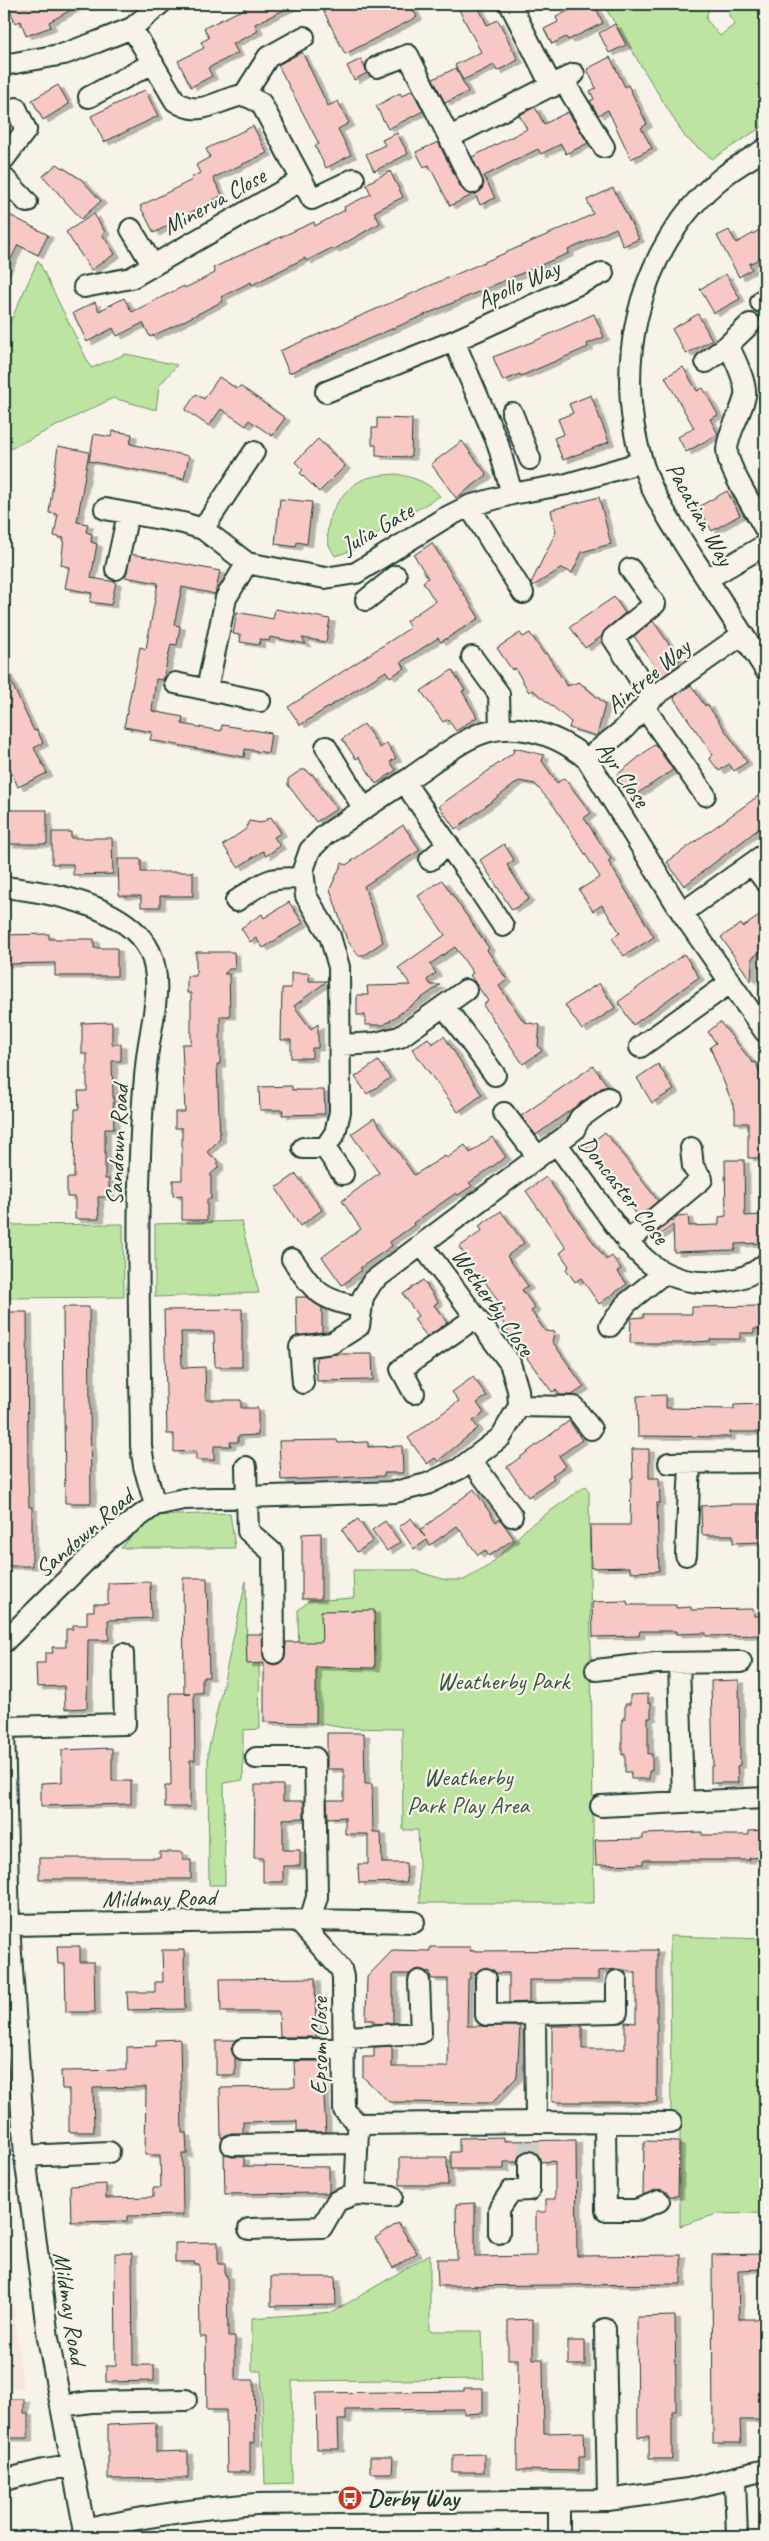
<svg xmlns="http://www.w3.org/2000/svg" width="769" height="2541" font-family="Caveat,sans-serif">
<defs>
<filter id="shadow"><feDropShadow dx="5.5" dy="3" stdDeviation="0" flood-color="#0004"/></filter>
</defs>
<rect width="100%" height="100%" fill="#f7f3e8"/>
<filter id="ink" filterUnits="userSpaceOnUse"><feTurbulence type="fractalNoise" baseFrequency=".02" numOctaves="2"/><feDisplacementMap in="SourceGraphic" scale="10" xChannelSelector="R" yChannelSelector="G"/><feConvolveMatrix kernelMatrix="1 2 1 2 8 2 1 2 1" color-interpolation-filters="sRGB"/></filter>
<g filter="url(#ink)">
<!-- built -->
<path fill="#f7e6dd" d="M4,2235L23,2387L4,2389Z"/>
<!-- green -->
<path fill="#bde5a1" stroke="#6e916a" d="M603,4H710L706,19L720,36L735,24L729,16L730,4H764L765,125L712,159L685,137Z
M38,260L91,368L126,354L177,365L159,386L156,410L113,398L4,452V336Z
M397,474C414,478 429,482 440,496L384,529L353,550L335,556C333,552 329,547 328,542C324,518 341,490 362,480C373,475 385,475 397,474Z
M241,1221L259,1293L155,1297V1224Z
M123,1224L124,1297L4,1298V1225Z
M586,1486L589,1492L594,1903H420L418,1830H403L402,1729L345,1728L316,1723V1667H375L374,1611H322V1665L299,1666L298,1610L309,1601L354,1598L353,1570H413L446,1580H464L490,1565L529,1526Z
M230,1513L235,1548H121L150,1516Z
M246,1581L247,1663H259L260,1729L243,1730V1780L224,1783L225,1885H209L208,1752Z
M670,1936L765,1939V2213L717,2214L680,2226V2131L671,2130Z
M430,2254V2331H482L484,2379L292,2381V2483L265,2484L261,2371H252V2318L333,2312Z"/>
<!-- building -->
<path fill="#f8c8c4" stroke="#1f3d34" filter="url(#shadow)" d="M8,4H82L49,22L51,27L26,36L21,21L15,23Z
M254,4H296L255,24L258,31L233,44L238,53L208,68L212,76L191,87L178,61L204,48L201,42L209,38L204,28Z
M320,4H410L417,17L345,54Z
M456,4H477L487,25L498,20L518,60L497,71L494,65L463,80L455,65L481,52Z
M582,4H594L603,23L568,40L566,37L552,44L544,29L558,22L556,17Z
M615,24L626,45L609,53L599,33Z
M302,52L328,106L338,101L349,123L338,129L351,155L326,168L315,146L319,144L278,65Z
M610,57L625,87L628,85L647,124L641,128L652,148L631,159L608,110L598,115L590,101L594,99L590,91L596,88L587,69Z
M361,59L367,73L354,80L347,66Z
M456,68L468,92L445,103L433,79Z
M58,85L69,104L43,120L32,100Z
M145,90L158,116L104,142L91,116Z
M412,90L423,111L388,129L376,106L400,93L402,96Z
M535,107L544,124L568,112L588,143L566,154L561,144L541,154L538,149L484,176L495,198L480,205L475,194L482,190L484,183L472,157L527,129L519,115Z
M253,126L267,153L213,178L222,195L154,233L140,206L192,180L191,178L200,173L196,165L210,157L206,149Z
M397,133L408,154L374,171L366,154L385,145L382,140Z
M438,142L461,188L472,195L450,206L429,165L424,167L416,152Z
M57,164L82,180L101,201L81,219L43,176Z
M390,171L403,197L374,212L380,223L333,250L332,248L306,261L305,258L252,285L251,282L221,297L223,301L176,325L150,337L143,323L117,336L113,328L87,342L73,313L95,302L99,311L124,298L132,312L184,286L185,288L215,273L213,268L234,258L314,222L315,226L345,210L344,207L371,194L366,184Z
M613,188L639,239L623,246L616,228L568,250L569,253L289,373L280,351L574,223L593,214L587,200Z
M4,212L48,235L38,255L18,245L4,273Z
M94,214L105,232L102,234L115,254L91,270L66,232Z
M765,227V256L749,264L752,269L739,277L717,236L729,230L736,243Z
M726,274L740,299L714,313L700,289Z
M594,314L604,337L587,344L588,347L521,376L520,374L503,381L493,357L537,340Z
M698,314L712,340L686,354L672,329Z
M683,367L697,391L703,388L718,415L710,419L718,434L686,452L678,437L694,428L665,377Z
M219,377L237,389L240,386L285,418L272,436L249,420L246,426L221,409L209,426L185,410L196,394L204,399Z
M591,395L609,442L563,460L554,438L564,434L558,419L573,413L569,404Z
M377,418L412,419L411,457L376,456V445H372V428H377Z
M113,431L132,434L130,444L189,456L184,479L89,461L94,434L111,437Z
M318,439L345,466L319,492L300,473L303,470L295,462Z
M462,441L487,475L456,498L431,464Z
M58,446L89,452L77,522L88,524L86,532L92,534L91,542L97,544L91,578L116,582L111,605L90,602L92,593L65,588L69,567L61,565L64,538L54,536L58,514L49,513Z
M727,491L740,515L712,531L698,507Z
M599,497L611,544L582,552L572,573L562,568L533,586L531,583L556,532L551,510Z
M280,499L312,502L307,544L297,542L296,547L275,544Z
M432,543L479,618L441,642L438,638L401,662L405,668L390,677L386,671L300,725L288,707L410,628L406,621L435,601L423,582L428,578L414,555Z
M131,554L220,571L215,594L182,587L174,625L180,626L177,645L171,644L163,680L156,679L152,711L183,717L182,724L221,731L222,725L271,733L268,753L245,749L244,757L150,740L152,732L124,727L140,647L146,649L158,583L125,577Z
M614,597L625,613L606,629L602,636L585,648L570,627Z
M275,609L330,619L326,642L302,638L306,644L270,637L269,641L260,639L259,645L240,642L241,635L233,634L237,612L273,619Z
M653,621L680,660L675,663L677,666L662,677L634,636Z
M520,633L523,637L530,633L544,654L546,653L567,686L579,682L605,704L597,736L569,728L571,722L533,690L529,692L515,668L512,670L497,648Z
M4,667L34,731L37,730L43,743L34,748L47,773L18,787L9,767L4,770Z
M452,670L465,690L462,691L477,717L456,731L448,719L443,722L421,691Z
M691,685L705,706L707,704L747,762L734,771L729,764L719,771L709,758L713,755L674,699L675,696Z
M364,724L380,748L387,743L396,758L390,762L396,770L376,784L359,757L356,759L342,739Z
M655,744L673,770L632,797L617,775Z
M514,748L544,755L542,761L557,783L564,778L591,813L584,818L611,859L608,861L654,937L624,956L612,938L620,933L602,905L593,911L579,890L600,877L554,806L535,784L519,781L455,829L439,806L513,753Z
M301,770H307L310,775L312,774L337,809L316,822L288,785V779Z
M765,791V824L684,886L667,862Z
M4,810H47V844H8V834H4Z
M271,817L281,833L274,837L280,846L266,856L263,851L238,867L223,845L246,829L249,821L261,823Z
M403,825L420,850L364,886L383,942L364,955H358L347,940L330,889L342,863L346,865Z
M52,832H71V838H112L113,874L73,875V864H52Z
M504,844L514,860L507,865L529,899L512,910L480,860Z
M118,859H141V872H193V896H160V907H141V896H119Z
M442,880L489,948L487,950L507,980L499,986L524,1022L540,1025L538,1046L542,1051L523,1064L483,1005L488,1001L470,975L473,973L455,947L430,964L436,973L427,980L431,985H440L384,1025H365V1015H357V995H368L367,986L411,985L398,968L445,935L418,896Z
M289,902L303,923L263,948L256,938L250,942L241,928L262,914L264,918Z
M765,912V948L752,958L751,981L721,937L741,924L743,927Z
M49,934V939H94V948H117V976H55V963L4,964V935Z
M196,952H234L235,969H229L224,974H229L230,1016H220V1064H217L220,1139L207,1152L218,1161V1168L211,1174V1199H207V1220H182V1195L173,1196V1180H182V1128H175V1112H185L182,1044H191V993H187V976H196Z
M684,954L699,977L633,1025L618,1002Z
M291,973H309V981H327L294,1006L311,1029L318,1024V1048H312V1058H291V1040H281L282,988H291Z
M599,983L615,1008L582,1030L565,1005Z
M112,1022V1044H121V1061H112L114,1129H105V1179H109V1197H98L99,1219H75V1197H67V1178H74L75,1109H79L78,1091H87V1054H82V1023Z
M720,1022L753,1063L756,1062L765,1089V1158H748V1123H735V1110L710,1047L716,1043L708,1032Z
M444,1036L482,1095L458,1112L412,1049L428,1038L432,1044Z
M378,1061L390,1078L367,1094L355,1077Z
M658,1064L674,1090L652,1103L637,1078Z
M593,1066L608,1086L601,1088L536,1135L521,1116Z
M292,1086V1090H324L325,1114L282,1115L283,1110H260L259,1087Z
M374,1118L414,1175L445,1156L447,1158L465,1145L470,1153L492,1137L506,1157L469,1183L472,1186L458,1195L456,1193L413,1223L414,1225L390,1242L392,1246L360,1268L362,1270L342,1285L322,1257L361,1229L342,1201L379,1173L351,1134Z
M605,1132L658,1201L639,1217L586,1147Z
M725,1160H744L745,1216L761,1215L762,1243L735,1244V1250L674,1252L673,1225L655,1239L653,1236L672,1220L673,1222L677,1216L688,1215L689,1226L719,1225V1217L726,1216Z
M296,1174L322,1210L300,1226L276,1188Z
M546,1177L606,1260L612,1256L621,1269L617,1271L627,1284L599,1304L581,1278L575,1282L566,1269L569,1266L560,1253L566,1248L526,1191Z
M501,1211L524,1243L507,1256L528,1286L522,1290L535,1308L531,1311L545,1331L555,1332L552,1341L584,1387L572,1395H560L556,1390L552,1392L510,1335L499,1315L505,1311L481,1276L473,1283L462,1266L469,1261L459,1247L482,1231L479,1226Z
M423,1280L438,1302L434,1305L447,1323L427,1337L414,1319L418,1316L403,1294Z
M296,1297H306L322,1308V1332L297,1336Z
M765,1306V1329H754V1333H740V1339H710V1341L682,1343H630L631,1318L644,1317L643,1314H692V1307Z
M63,1307H89L91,1503H65Z
M242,1309V1367H215L214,1332H181L182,1368L205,1367L206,1400H241V1408H258V1435L238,1436V1442H230L231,1446H214V1460H196V1451L174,1452V1434H167L164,1310Z
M4,1312H27L28,1479L29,1507H32V1566H4Z
M336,1354H372L373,1380L317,1381L316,1357Z
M473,1377L487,1396L477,1403L484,1413L473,1421L478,1428L438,1461L435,1458L427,1464L408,1438L459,1401L452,1392Z
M666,1395V1408L734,1409V1405L762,1404V1432H730V1437L638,1436L637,1396Z
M569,1421L582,1440L559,1456L566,1466L552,1475L554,1478L528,1497L507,1467Z
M337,1440L338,1443L368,1442V1447L402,1446L403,1473H384V1476L281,1480L279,1441Z
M632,1449H649V1478H659L660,1503H657L659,1571L630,1572V1567L591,1568L590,1525H630L631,1478H633Z
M474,1489L496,1522L500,1519L514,1539L489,1556L485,1550L478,1555L457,1526L430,1545L427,1540L414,1549L399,1527L411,1518L425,1537L420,1530Z
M733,1504H760L761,1542L733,1543V1535H702L701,1506Z
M358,1519L373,1541L357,1552L342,1530Z
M385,1521L400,1542L387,1551L372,1530Z
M321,1533V1599H302V1534Z
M183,1578H207L209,1677H202V1693H194L195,1760H190V1807H165V1786H171L170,1693H190H184Z
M150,1582L151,1618L108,1620L109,1640H88L87,1708L65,1709L64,1686L37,1687L36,1663H45V1653H53L52,1647H66V1629H73V1625H87V1611H94V1604H108V1583Z
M627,1601L628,1605H676V1608L691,1607V1610L753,1609L754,1616H765V1635L706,1636V1633L676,1634V1631H640L639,1636L593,1637L592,1602Z
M374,1610L375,1668L316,1667V1723L264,1722V1663L247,1664L246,1634H262L264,1659L268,1663L275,1665L285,1658L286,1642H322L321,1611Z
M739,1680L740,1765L737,1766L738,1783H711V1766H713L711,1681Z
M648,1694V1703H651V1718H648V1754H652V1771H649V1779H631V1772H625V1754L622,1755V1719H625V1704H630V1695Z
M327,1733H364L365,1784H372L373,1832H381L382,1863H406L407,1882L359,1883L358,1864H368V1834H345V1817L328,1818L327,1800H344V1769H327Z
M112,1748V1781H131V1804L41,1806V1783L62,1782V1750Z
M255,1785H283V1801H304V1818L283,1819V1850H300V1866H283V1882H263V1858H254Z
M765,1830V1857L749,1858L750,1860H643V1864L596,1865L595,1840L643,1839V1834L702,1832V1835H749V1831Z
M160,1852H183V1860H191V1879H39V1858H160Z
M57,1946H80V1962H94L95,2012H66L65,1964H58Z
M430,1947H470V1951L657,1950V2102H552V2026H582V2049H625V2022L636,2023V1972L617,1969L598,1971V1980H529V2002L509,2003V1973H496L486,1967L476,1973H470V1979H468L467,2026H520L517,2077L492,2103L389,2102L363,2077V2057H374V2047L392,2046V2067H448V1979H431L430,1973L419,1969L410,1974H393V2023L374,2024V2020H366L367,1977L393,1950L430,1951Z
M162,1950H184L185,2009L128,2010L127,1992H155V1982H163Z
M315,1978L316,2037H280L279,2012H221L220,1979Z
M180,2039L182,2133H186L187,2154H182L183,2215L127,2216V2221L71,2222L70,2186L106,2184V2198L153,2197V2188H161L160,2155H145L146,2087L93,2088L94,2132H69V2089H62L61,2071L127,2070V2047L156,2046V2040Z
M216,2040H235L231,2049L235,2057V2075H216Z
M294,2061H322L326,2132H297V2121L243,2122V2133H231L221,2138L220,2088L295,2087Z
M504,2137V2141L576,2140L577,2256L681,2255V2284L438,2286L437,2259H457L456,2204L475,2203V2257L536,2256V2212H546V2199H555V2161L541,2162L535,2152L529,2150L519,2156L517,2162H504V2169H451V2152H459V2138Z
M644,2141L679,2142L678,2196H669L660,2189L643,2195Z
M224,2154L232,2157H244V2166L329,2167V2193L225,2194Z
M400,2157H447L448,2185H400Z
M398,2223L417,2253L393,2268L375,2238Z
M218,2242V2264H225V2275H227L228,2337H235V2380H254L255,2443H250V2472H227L226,2410H207L206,2337H200L199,2264H195V2262H175V2243Z
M115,2253H132L133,2365H154V2381L106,2382V2366H116Z
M765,2254V2269L738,2270L739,2319H761V2420H740L741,2443H713L712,2255Z
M271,2277H335L336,2305L271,2306Z
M675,2316L676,2393V2411H672V2459H649V2436L638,2437L637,2317Z
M533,2319V2359H543L544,2433L584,2432L585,2457H579V2471L517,2470L518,2359H508V2320Z
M568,2341H585V2365H568Z
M464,2388H483V2413L464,2414V2409L346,2410V2420H338L339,2449H317L316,2393L464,2391Z
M7,2399H24V2413H28V2438H4Z
M156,2423V2452L188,2451V2478L108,2479V2425Z
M484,2454V2472H453V2455Z
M370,2457H393L392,2473H370Z"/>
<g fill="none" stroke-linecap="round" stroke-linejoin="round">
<!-- minor-tunnel -->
<path stroke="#cccfc4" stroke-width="20" stroke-dasharray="20 10" stroke-linecap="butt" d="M529,2162V2141"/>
<defs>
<path id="minor" d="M510,4L552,87
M132,28L175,101C201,119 216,99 244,95L261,103L312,199L354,179
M4,65L64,54L97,42L132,28L160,4
M377,67L408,55L472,183
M563,80L604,147
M244,95L268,57L304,37
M89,97L153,63
M450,137L574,74
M765,149C752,158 736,166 724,176C633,247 607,383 651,486C663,512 680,537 695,561C719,597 742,633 765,669
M4,159L26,130L16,108
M4,178L27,202
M131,229L152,264
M84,287L131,278L300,181
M761,302L765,298
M454,341L498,444L512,494
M728,345C734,357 747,383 745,396C741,415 728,431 727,450C727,468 756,511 765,529
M706,362L728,345L750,324
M326,392L454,341L603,273
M512,413L530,459
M469,506L523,593
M105,509L183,523L203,529L247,563L325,578L356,573L443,519L469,506L512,494L567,484L642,462
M203,529L254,452
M116,569L128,514
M630,569L655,604L613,638L652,698
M707,579L765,545
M366,600L396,576
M472,657L499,694L500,729
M175,683L260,701
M207,689L226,598L247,563
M644,707L705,795
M326,747L364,809
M587,759L623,730L652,698L743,634
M404,782L466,870L503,926
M430,860L448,844
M752,864L765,881
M4,887C50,892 128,906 150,952C164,984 151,1024 147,1057C133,1186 140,1316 141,1446L144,1466L155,1505L108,1539L4,1642
M236,901C264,882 267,876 303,879
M682,913L765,854
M444,1006L495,1075
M341,1045L376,1043L400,1037L466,990
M640,1047L731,982
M504,1113L537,1156
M556,1143C572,1165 589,1188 605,1211C635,1252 658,1286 716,1282C734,1281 752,1276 765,1264
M303,1148H325L343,1174
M325,1148L335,1133L340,1112L339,967L330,936L306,896L303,870L310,850L325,835C353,816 382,797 410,778C429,765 447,751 467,740C507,717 554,732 587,759L682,913L765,1032
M627,1242L702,1179L693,1167L691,1148
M292,1259C315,1292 320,1300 360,1307
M610,1326L627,1303L664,1273
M303,1383L300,1347L332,1343L359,1326L363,1297L373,1281L574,1130L580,1118L608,1098
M414,1393L401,1369L475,1318
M519,1406L574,1407L591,1429
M471,1460L512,1516
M669,1463L765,1462
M246,1467L248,1531L273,1553L274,1653
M155,1505L184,1499L395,1492L427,1484L459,1469L501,1437L519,1406L518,1390L510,1363L422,1245
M686,1555L690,1463
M679,1663L683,1801
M596,1670L656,1663L741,1662
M4,1727L125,1724L123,1654
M4,1729L9,1925L25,2156L48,2338L86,2537
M256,1758H315L317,1897L310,1920
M601,1806L765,1798
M298,1921L341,1969L343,1977L344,2110L358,2124L536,2122L671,2123
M9,1925L310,1920L414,1922
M486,1979V2015L617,2012V1981
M535,2014L536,2122
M345,2037L421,2033L419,1981
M243,2049H345
M605,2123L606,2210H636L659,2201
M232,2145L357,2143
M25,2156L109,2152
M355,2194L358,2131
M249,2229L322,2227L337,2201L355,2194L392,2196
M499,2233V2209L511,2191L529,2190V2162
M605,2329L608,2500
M61,2406L91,2402L186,2400
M735,2479L737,2537
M4,2480L44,2470L71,2466
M559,2502V2537
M84,2530C141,2517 198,2508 257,2504L608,2500L688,2489L765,2470"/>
</defs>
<!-- minor casing -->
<use href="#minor" stroke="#1f3d34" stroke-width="24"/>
<!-- minor -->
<use href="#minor" stroke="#f7f3e8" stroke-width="20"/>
</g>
</g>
<!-- icons -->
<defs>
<symbol id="bus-disc" viewBox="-11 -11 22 22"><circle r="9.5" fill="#c8321e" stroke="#f7f3e8"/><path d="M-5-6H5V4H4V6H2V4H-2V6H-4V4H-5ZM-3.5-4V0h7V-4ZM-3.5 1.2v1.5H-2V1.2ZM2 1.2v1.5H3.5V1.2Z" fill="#fff"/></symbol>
</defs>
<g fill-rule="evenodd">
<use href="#bus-disc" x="336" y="2484" width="28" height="28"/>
</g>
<g text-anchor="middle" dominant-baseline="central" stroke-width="4.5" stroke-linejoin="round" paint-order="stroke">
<!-- street labels -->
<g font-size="24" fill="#1f3d34" stroke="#f7f3e8">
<text transform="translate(214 201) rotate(-29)">Minerva Close</text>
<text transform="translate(518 284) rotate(-24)">Apollo Way</text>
<text transform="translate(700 514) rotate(61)">Pacatian Way</text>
<text transform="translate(377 528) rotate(-30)">Julia Gate</text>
<text transform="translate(648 676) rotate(-40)">Aintree Way</text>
<text transform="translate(623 774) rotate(55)">Ayr Close</text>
<text transform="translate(117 1145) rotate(-87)">Sandown Road</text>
<text transform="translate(624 1190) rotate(52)">Doncaster Close</text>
<text transform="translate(493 1302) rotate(55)">Wetherby Close</text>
<text transform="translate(84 1533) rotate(-41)">Sandown Road</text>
<text transform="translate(159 1898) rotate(-1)">Mildmay Road</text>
<text transform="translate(319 2046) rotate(-90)">Epsom Close</text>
<text transform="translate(70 2308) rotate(81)">Mildmay Road</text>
</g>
<!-- park labels -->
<g font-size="24" fill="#375644" stroke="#f7f3e8">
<text x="503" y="1681">Weatherby Park</text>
<text x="468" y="1777">Weatherby<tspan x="468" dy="28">Park Play Area</tspan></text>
</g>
<!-- poi labels -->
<g font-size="24" font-weight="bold" fill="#1f3d34" stroke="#f7f3e8" text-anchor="start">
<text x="368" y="2498">Derby Way</text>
</g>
</g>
<!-- margin -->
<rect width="769" height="2541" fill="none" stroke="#f7f3e8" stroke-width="20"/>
<rect x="10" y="10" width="749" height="2521" fill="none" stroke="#1f3d34" stroke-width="2" filter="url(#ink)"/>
</svg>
